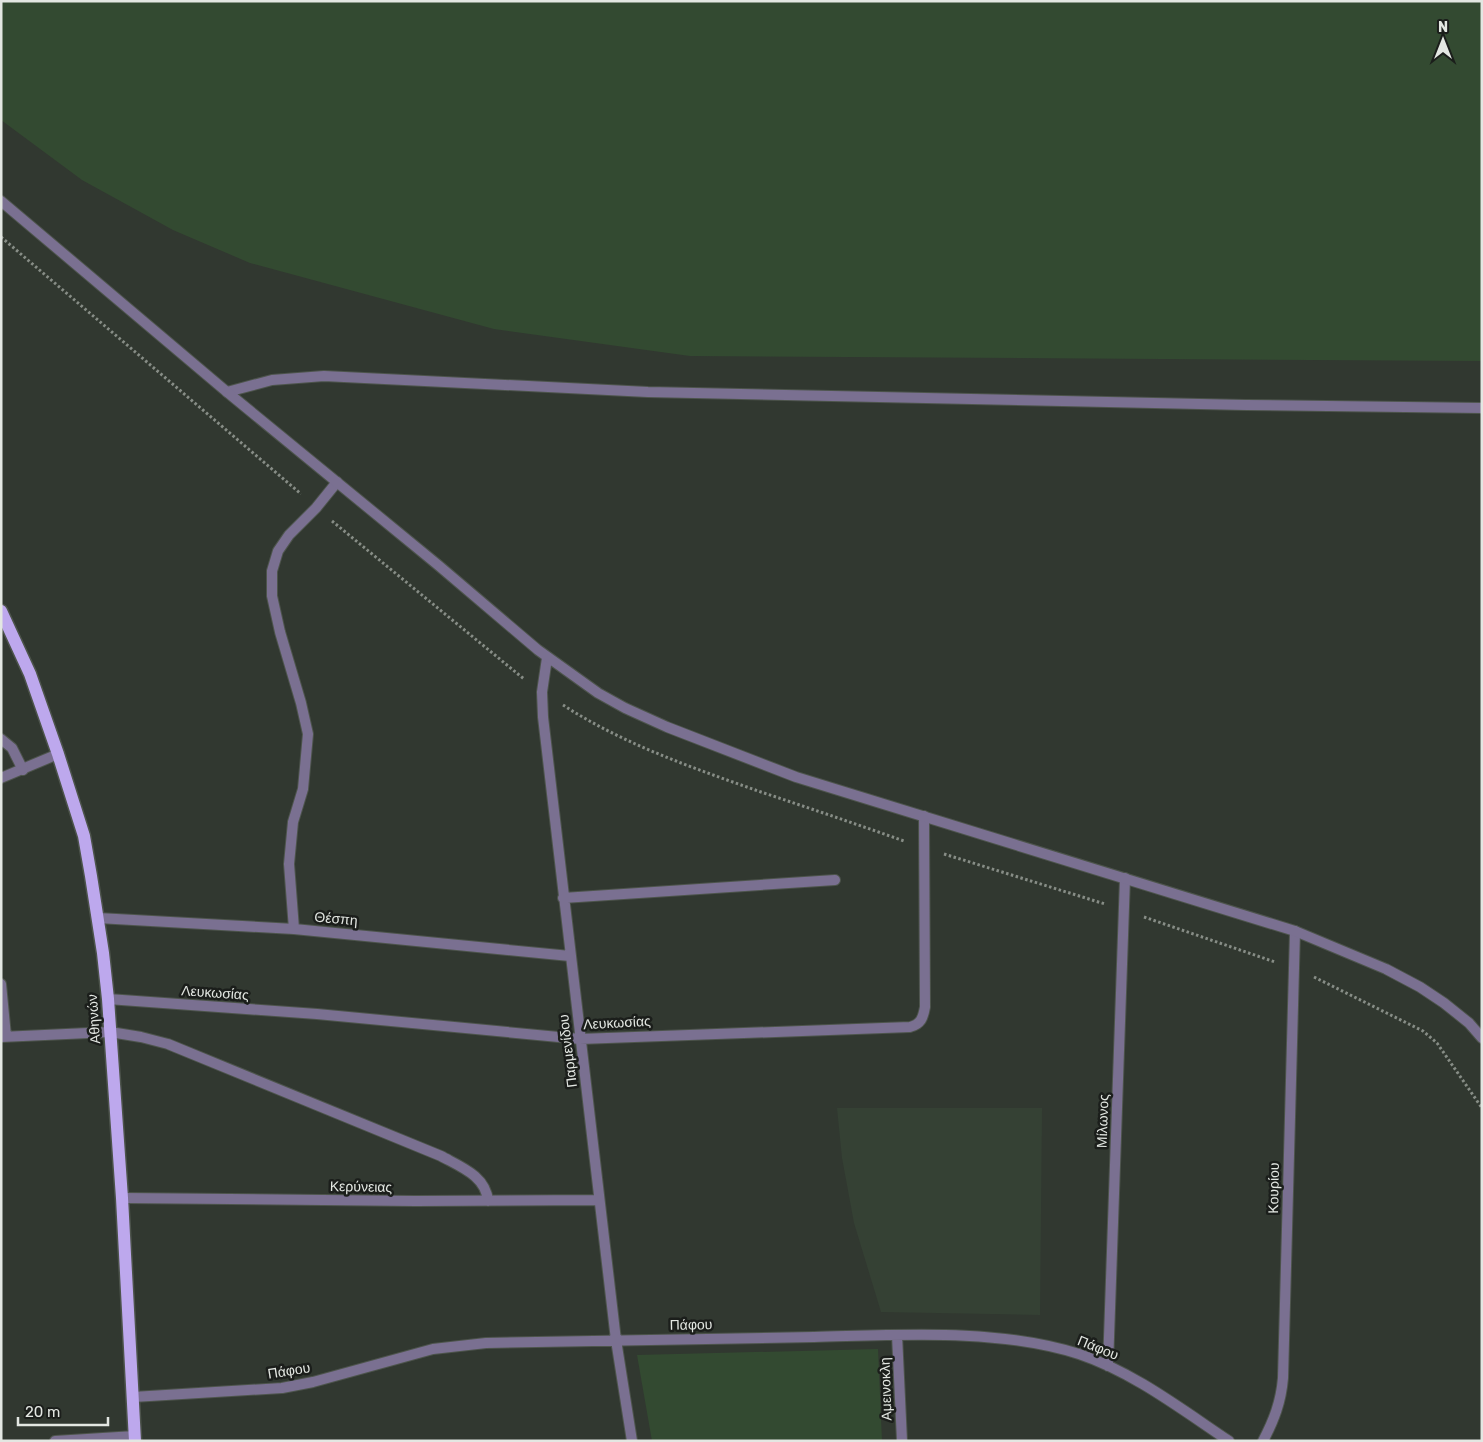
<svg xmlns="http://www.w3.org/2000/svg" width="1483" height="1442" font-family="Rubik,sans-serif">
<rect width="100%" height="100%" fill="#313830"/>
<!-- built -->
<path fill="#354134" d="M837,1108H1042L1040,1315L881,1312L854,1223L842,1158Z"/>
<!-- green -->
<path fill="#334a31" d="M1,1H1482V361L690,356L494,329L250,263L173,230L82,180L1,120Z
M878,1349L882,1441H652L637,1355Z"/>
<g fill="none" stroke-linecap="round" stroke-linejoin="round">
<defs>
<path id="service" d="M227,392L272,380L324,376L648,392L1246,405L1482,408
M1,778L58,754
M1,984L6,1036
M1,1037L110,1032"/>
<path id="minor" d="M547,658L542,692L543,717L616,1340L632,1441
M1,739L12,748L23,770
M563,898L835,880
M98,918L294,929L570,956
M294,929L289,864L293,822L303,789L308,734L301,703L280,632L272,596V571L278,551L289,535L316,508L337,482
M108,999L317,1014L580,1039L910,1027C921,1024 923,1018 925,1007L924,816
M110,1032L141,1037L168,1044L441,1156C461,1167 486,1176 488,1201
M122,1198L415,1201L599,1200
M897,1335L902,1441
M1108,1366L1125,878
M133,1397L282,1388L313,1382L433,1349L486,1343C595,1341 705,1339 814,1337C899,1335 998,1328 1079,1354C1133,1372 1181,1409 1229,1441
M55,1441L135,1436
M1263,1441C1274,1420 1281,1402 1283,1378L1295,931"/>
<path id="tertiary" d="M1,201L227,392L438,565L538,650L598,693L625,708L667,727L796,777L1295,931L1386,969L1420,987L1444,1003L1469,1023L1482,1038"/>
<path id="primary" d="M1,611L30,674L58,754L84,836L91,876L103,953L108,999L122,1198L135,1441"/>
</defs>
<!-- service casing -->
<use href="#service" stroke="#4d544c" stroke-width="12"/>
<!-- minor casing -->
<use href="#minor" stroke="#4d544c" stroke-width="12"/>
<!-- tertiary casing -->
<use href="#tertiary" stroke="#4d544c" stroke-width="12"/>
<!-- primary casing -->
<use href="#primary" stroke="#4d544c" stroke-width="15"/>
<!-- path -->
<path stroke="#878d86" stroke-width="3" stroke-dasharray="2.5 2.5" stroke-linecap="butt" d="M1,237L301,494
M332,521L524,679
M563,705C623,744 693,768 761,792C809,808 856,824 904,841
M944,854L1105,904
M1144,917L1275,962
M1314,977L1423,1031L1437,1043L1482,1108"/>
<!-- service -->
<use href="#service" stroke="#7a7091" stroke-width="10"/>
<!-- minor -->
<use href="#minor" stroke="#7a7091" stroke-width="10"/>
<!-- tertiary -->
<use href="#tertiary" stroke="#7a7091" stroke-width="10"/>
<!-- primary -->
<use href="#primary" stroke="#bda8ed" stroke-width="12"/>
</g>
<g text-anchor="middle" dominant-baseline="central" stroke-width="5" stroke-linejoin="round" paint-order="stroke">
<!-- street labels -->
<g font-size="14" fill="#e3e7e2" stroke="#1b1e1b">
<text transform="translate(336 919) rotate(5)">Θέσπη</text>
<text transform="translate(215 993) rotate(4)">Λευκωσίας</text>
<text transform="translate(94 1019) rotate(-94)">Αθηνών</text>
<text transform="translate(617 1023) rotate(-3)">Λευκωσίας</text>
<text transform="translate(568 1051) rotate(-97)">Παρμενίδου</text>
<text transform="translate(1103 1121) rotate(-88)">Μίλωνος</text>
<text transform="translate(361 1187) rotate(1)">Κερύνειας</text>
<text transform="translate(1274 1188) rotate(-89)">Κουρίου</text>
<text transform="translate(691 1325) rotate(-1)">Πάφου</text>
<text transform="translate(1098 1348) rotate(22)">Πάφου</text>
<text transform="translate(289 1371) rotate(-9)">Πάφου</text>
<text transform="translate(886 1389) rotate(-92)">Αμεινοκλη</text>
</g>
</g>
<!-- border -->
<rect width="1483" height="1442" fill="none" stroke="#e3e7e2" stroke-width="5"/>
<!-- north arrow -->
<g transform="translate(1443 40)" stroke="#1b1e1b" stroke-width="4" paint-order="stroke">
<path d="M0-4L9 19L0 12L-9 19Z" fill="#e3e7e2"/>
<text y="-8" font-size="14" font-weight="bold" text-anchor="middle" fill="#e3e7e2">N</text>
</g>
<!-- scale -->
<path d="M18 1417v8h90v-8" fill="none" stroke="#e3e7e2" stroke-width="2.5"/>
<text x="25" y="1417" font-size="15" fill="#e3e7e2" stroke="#1b1e1b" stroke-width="4" paint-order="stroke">20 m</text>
</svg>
